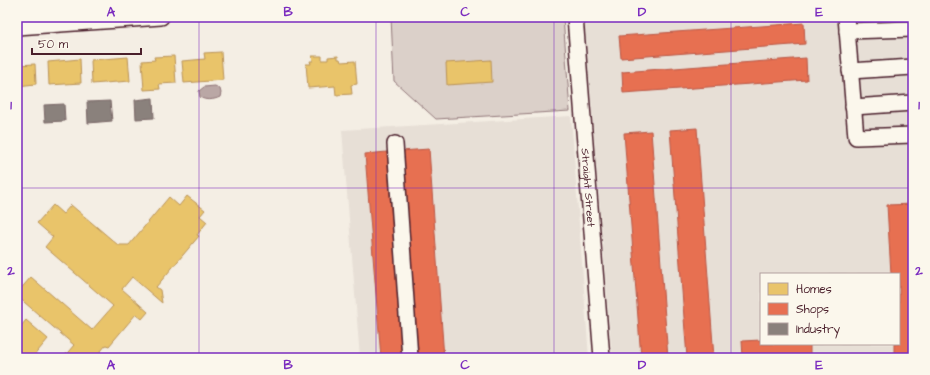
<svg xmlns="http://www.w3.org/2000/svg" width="930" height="375" font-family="'Architects Daughter',sans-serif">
<rect width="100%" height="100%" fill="#f4eee4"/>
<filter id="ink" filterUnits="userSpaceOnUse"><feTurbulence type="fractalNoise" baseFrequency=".025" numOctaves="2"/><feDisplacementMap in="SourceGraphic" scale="8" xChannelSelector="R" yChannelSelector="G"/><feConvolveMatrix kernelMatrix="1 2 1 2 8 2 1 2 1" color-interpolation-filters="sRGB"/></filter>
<g filter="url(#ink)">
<!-- built -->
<path fill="#e7dfd6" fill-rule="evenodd" d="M584,17H913V358H612ZM761,274H899V344H761Z
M571,116L589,358H360L342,130Z"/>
<!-- green -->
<path fill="#dbd0c9" stroke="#92787a" d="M391,17H563L570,111L436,119L394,81Z"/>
<!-- water -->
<path fill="#baa7a5" stroke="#8d7174" d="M215,86L220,89L221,93L220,97C214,100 205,101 200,97L199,91L204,87Z"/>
<!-- homes -->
<path fill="#e9c46a" stroke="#b99257" d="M221,52L223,80L184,83L182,61L205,59L204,53Z
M174,56L176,83L159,84L160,89L144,90L142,61L155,60L154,57Z
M312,56H322V60H328V57L338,56V59H340L341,62L355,61L357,84L351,85L352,94L336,95L335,86L308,88L306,64H311L310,61H313Z
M128,57L130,81L92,84L91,60Z
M80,59L81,83L49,85L48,62Z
M491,60L492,82L447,85L446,63Z
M35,64L36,84L17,86V65Z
M187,196L205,210L200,216L207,222L197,235L199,236L156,287L160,290L162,303L132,277L122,289L148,312L142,319L136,314L109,346L106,345L95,358H63L74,345L17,296V293L31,277L92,330L113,306L45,247L53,237L37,223L53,205L63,214L71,205L118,245H129L169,197L179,206Z
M26,320L48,339L32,358H20L18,357L17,358V322L21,326Z"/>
<!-- shops -->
<path fill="#e76f51" stroke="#b85746" d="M804,23L805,44L621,58L619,36Z
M806,58L807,80L623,93L622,72Z
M697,128L714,358H687L670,130Z
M651,131L668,358H641L624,133Z
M429,149L444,358H417L401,151Z
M387,152L402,358H381L365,154Z
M913,204V358H894V344H899V274H891L887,205Z
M761,340V344H810V358H743L742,341Z"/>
<!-- industry -->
<path fill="#8a817c" stroke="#776464" d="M153,98L154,118L136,119L135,100Z
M110,101L112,121L88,123L87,102Z
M64,104L65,121L45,122L44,105Z"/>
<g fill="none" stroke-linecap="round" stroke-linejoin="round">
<defs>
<g id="minor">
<path id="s1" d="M575,17L602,358"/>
<path d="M846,17L856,137L913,135"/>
<path d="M17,27L161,17"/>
<path d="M847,31L913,29"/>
<path d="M850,71L913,67"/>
<path d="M853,107L913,103"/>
<path d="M395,144L410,358"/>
</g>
</defs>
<!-- minor casing -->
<use href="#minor" stroke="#4a1f2b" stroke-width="18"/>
<!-- minor -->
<use href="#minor" stroke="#fbf7ec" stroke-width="15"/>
</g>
</g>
<!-- grid -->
<path fill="none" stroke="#7b2cbf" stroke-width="1" stroke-opacity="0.55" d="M199,17V358M376,17V358M554,17V358M731,17V358M17,188H913"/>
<g text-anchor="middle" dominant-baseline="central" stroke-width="4" stroke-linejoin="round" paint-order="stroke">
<!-- street labels -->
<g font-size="11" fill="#4a1f2b" stroke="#fbf7ec">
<text stroke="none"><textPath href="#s1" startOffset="171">Straight Street</textPath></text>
</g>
</g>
<!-- margin -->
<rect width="930" height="375" fill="none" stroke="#fbf7ec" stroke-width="44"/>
<!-- legend -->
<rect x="760" y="273" width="140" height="72" fill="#fbf7ec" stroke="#b4a19f"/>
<rect x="768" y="283" width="20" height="12" fill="#e9c46a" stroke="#b4a19f"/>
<text x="796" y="293" font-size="12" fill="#4a1f2b">Homes</text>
<rect x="768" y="303" width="20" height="12" fill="#e76f51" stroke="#b4a19f"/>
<text x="796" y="313" font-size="12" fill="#4a1f2b">Shops</text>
<rect x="768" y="323" width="20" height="12" fill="#8a817c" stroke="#b4a19f"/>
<text x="796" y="333" font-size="12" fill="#4a1f2b">Industry</text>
<!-- scale -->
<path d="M32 48v6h109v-6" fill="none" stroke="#4a1f2b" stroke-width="2"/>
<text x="38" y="48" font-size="12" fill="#4a1f2b" stroke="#fbf7ec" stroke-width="3" paint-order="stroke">50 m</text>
<rect x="22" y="22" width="886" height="331" fill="none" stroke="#7b2cbf" stroke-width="1.5"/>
<g font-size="13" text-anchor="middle" font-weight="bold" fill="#7b2cbf">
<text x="111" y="16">A</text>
<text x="288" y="16">B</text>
<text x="465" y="16">C</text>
<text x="642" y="16">D</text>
<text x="819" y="16">E</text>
<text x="11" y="109">1</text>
<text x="919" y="109">1</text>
<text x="11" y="275">2</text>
<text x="919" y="275">2</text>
<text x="111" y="369">A</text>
<text x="288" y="369">B</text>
<text x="465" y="369">C</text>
<text x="642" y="369">D</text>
<text x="819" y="369">E</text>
</g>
</svg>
